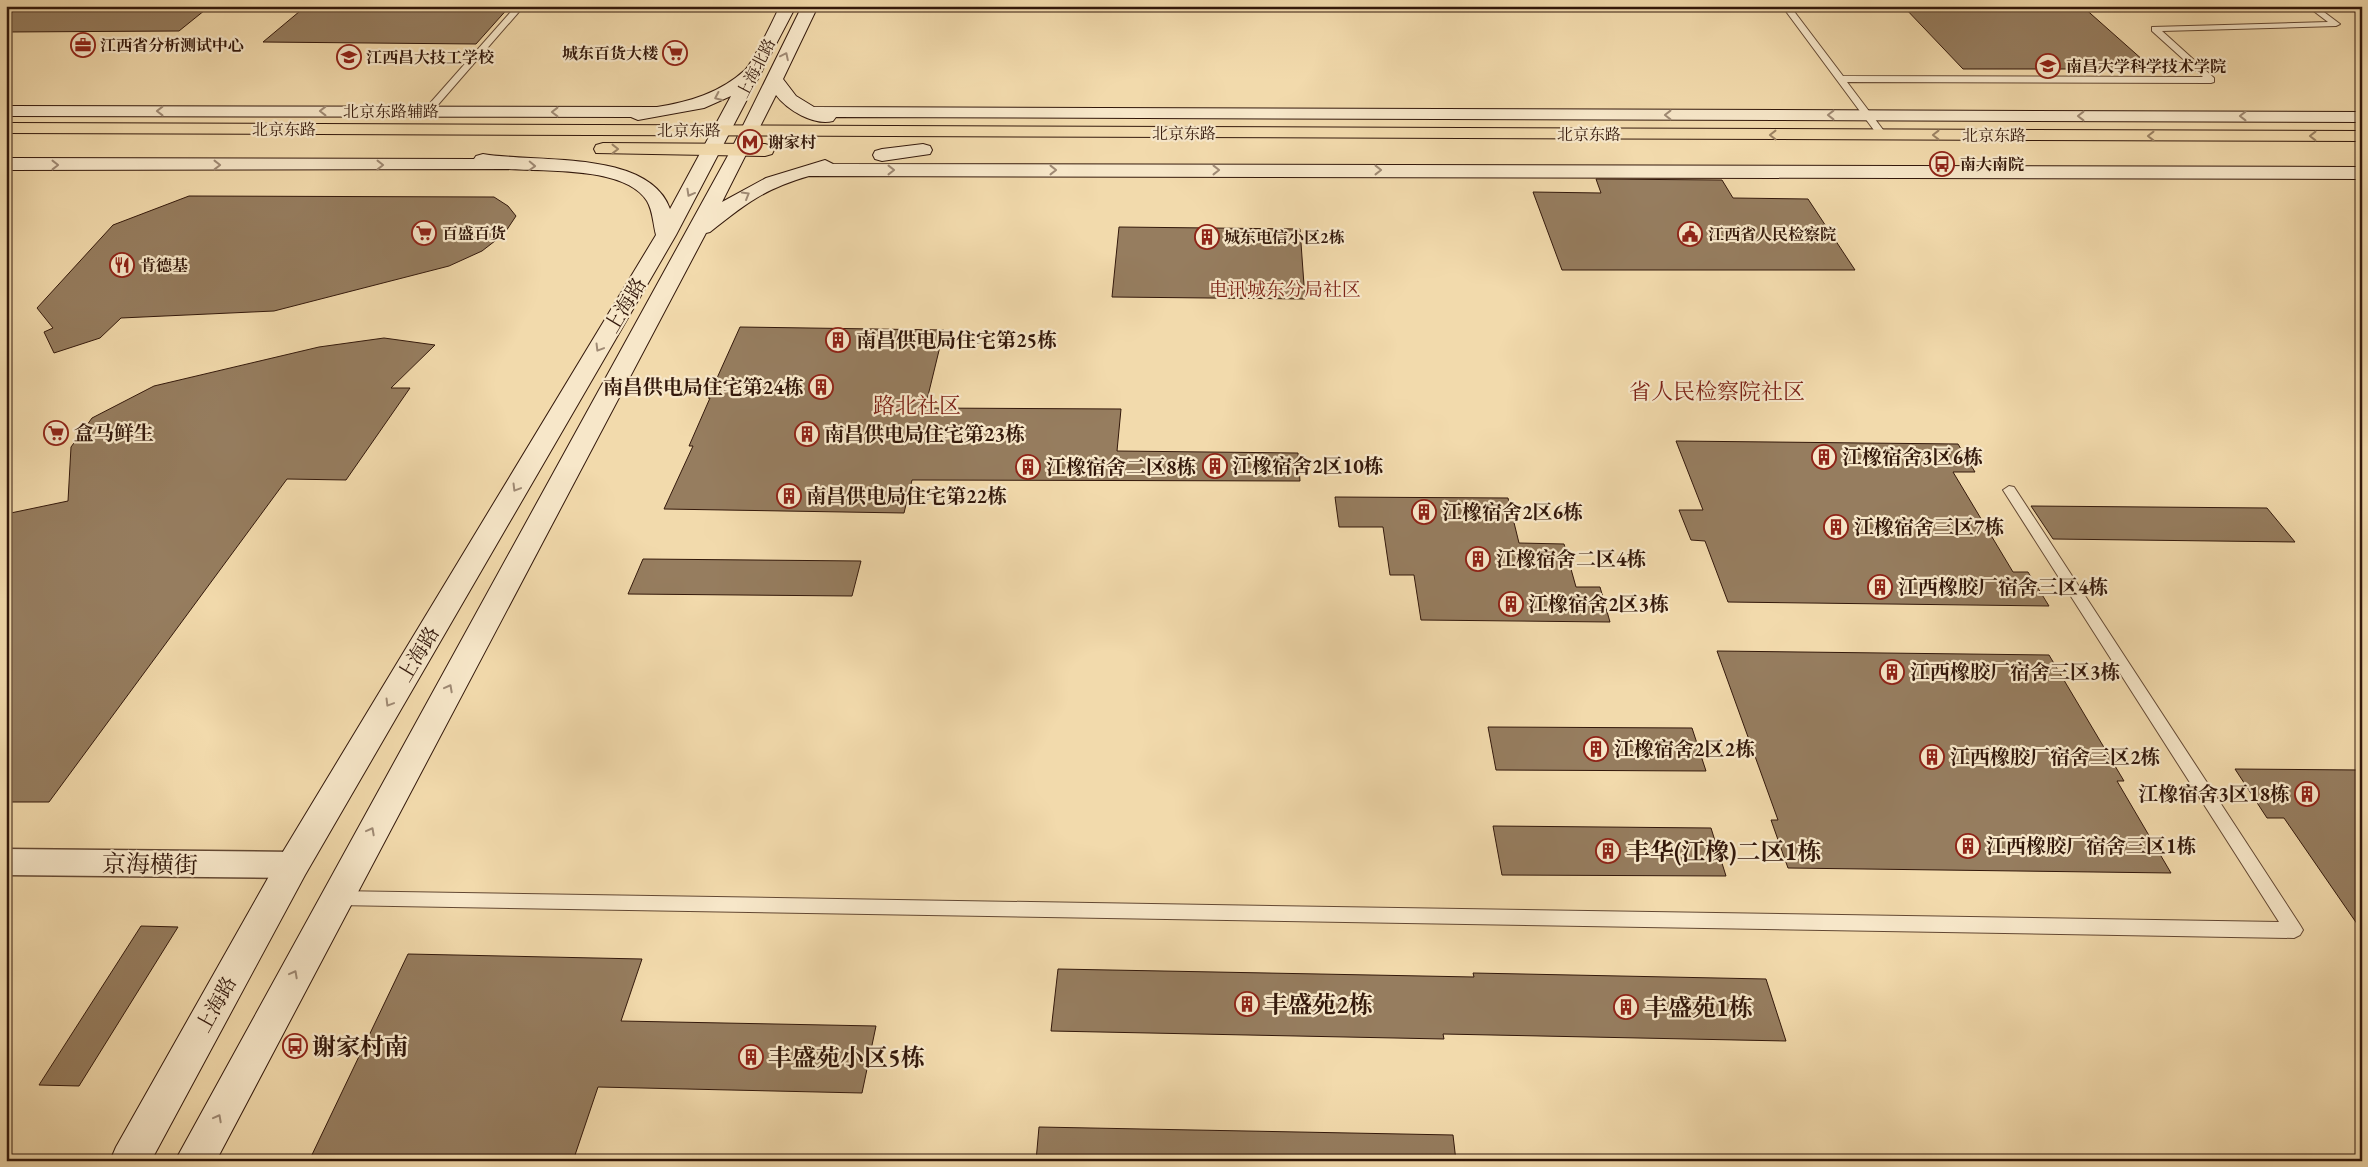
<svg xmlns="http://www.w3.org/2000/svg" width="2368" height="1167" font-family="'EB Garamond','Noto Serif SC',serif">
<rect width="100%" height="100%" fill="#f2daac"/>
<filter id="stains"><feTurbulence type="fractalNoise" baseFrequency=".004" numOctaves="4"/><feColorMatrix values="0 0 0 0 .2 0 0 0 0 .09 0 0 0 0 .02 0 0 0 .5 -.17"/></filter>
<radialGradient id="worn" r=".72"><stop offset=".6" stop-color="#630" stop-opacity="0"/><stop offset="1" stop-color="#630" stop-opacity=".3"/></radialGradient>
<!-- building -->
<path fill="#967d5f" stroke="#33180b" d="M6,6H210L179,31L6,32Z
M306,6H510L476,44L263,42Z
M1903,6H2082L2153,69H1963Z
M1596,179L1722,180L1733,198L1808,199L1855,270H1562L1533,192L1601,193Z
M189,196L494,197L508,206L516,216L504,234L482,251L449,266L274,311L121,318L100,338L54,353L44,332L53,328L37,308L113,225Z
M1119,227L1300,229L1305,299L1112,297Z
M740,327L944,330L925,408L1121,409L1117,451L1298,453L1300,481L912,480L904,513L664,509L693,446H689L710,398H708Z
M384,338L435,345L391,388H410L346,480L287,479L49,802H6V514L68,501L71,447L92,418L154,386L319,347Z
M1676,441L1958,444L1975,472H1953L2013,572H2028L2049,606L1728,602L1705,541L1691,540L1679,510H1703Z
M1335,497L1508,498L1519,543L1564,544L1576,587H1600L1610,622L1421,620L1414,575H1390L1383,527H1339Z
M2031,506L2267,508L2295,542L2053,539Z
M643,559L861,561L852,596L628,594Z
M1717,651L2049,655L2124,781H2117L2171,873L1788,868L1771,820H1778Z
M1488,727L1692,728L1706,771L1496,770Z
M2235,769L2362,770V931L2284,818H2267Z
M1493,826L1711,828L1726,876L1502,875Z
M141,926L178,927L79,1086L39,1085Z
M408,954L642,959L621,1021L876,1026L862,1093L598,1087L573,1161H309Z
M1058,969L1474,977L1473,973L1766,979L1786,1041L1443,1034L1444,1039L1051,1031Z
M1039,1127L1453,1135L1456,1161H1036Z"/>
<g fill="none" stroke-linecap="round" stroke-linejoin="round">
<defs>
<path id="lane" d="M516,6H524L430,114H424V110Z
M1782,6H1790L1843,76L2203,77L2152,31V27L2328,22L2307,6H2316L2340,24L2336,26L2162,31L2214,78V82L2211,83L1847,82L1887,135L1882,138L1879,137Z
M2009,486L2014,487L2300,925L2303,930L2300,935L2294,938L336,905L330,903L328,898L330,893L336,891L2279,922L2003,490Z"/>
<path id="street" d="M6,849L293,852L304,856L309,865L304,874L293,878L6,875Z"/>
<path id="secondary" d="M780,6H796L676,235L305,875L151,1161H110L116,1147L281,855L656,235C653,224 653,211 647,201C625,166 544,172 507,169L6,170V158L474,159L476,156L483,154C534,163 649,149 670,209L731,96L704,108L638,120L631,117L6,116V106L657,107C689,102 720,93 745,70C754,61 773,20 780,6Z
M802,6H818L783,79L796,96L814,107L2362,112V122L836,117L833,121C814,126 787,110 776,95L722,202L766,178L825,160L833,164L2362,167V179L809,176C764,189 745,204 710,232L706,233L216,1161H175L731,150Z
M923,144L930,146L932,150L930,154L882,161L875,159L873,155L875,151L882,149Z"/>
<path id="primary" d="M6,123L2362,131V141L6,133Z
M603,143L765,144L772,146L774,150L772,154L765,156L596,153L594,149L596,145Z"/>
</defs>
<!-- lane casing -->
<use href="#lane" stroke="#634833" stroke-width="2"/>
<!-- street casing -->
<use href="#street" stroke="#634833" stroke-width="3"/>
<!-- secondary casing -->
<use href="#secondary" stroke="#33180b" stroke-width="2"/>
<!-- primary casing -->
<use href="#primary" stroke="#33180b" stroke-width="2"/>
<!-- lane -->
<use href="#lane" fill="#f7e7c9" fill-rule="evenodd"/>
<!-- street -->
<use href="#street" fill="#f7e7c9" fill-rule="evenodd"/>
<!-- secondary -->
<use href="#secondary" fill="#f7e7c9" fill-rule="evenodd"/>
<!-- primary -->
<use href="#primary" fill="#f2daac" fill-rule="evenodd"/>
</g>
<!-- one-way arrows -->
<defs><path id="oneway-chevron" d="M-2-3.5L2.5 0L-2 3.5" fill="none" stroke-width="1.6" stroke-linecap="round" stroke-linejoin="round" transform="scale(1.25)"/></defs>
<g stroke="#9f8a74">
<use href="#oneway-chevron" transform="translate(785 56) rotate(-64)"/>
<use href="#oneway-chevron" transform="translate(718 97) rotate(155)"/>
<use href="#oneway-chevron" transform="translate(160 111) rotate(-180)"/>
<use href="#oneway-chevron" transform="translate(323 111) rotate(-180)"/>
<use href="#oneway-chevron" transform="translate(555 112) rotate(-180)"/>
<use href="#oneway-chevron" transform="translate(1668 115) rotate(-180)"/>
<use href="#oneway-chevron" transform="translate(1831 115) rotate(-180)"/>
<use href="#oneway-chevron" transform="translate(2081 116) rotate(-180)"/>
<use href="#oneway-chevron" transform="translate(2243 116) rotate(-180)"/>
<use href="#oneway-chevron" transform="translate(55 165)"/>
<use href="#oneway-chevron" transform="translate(217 165)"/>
<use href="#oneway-chevron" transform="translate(380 165)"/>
<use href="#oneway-chevron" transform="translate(532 166) rotate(2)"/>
<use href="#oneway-chevron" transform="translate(891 170)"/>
<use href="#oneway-chevron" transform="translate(1053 170)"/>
<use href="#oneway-chevron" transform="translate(1216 170)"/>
<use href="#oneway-chevron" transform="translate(1378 170)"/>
<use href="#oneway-chevron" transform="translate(690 193) rotate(119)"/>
<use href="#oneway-chevron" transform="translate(746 195) rotate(-30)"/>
<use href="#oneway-chevron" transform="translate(599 348) rotate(121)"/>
<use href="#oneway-chevron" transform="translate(516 488) rotate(121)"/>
<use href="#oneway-chevron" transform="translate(449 688) rotate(-62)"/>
<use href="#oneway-chevron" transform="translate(389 703) rotate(121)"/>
<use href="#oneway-chevron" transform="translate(371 831) rotate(-62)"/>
<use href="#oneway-chevron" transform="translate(294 974) rotate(-62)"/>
<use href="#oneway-chevron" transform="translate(218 1118) rotate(-62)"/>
</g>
<g stroke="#9c8364">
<use href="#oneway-chevron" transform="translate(1773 135) rotate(-180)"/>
<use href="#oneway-chevron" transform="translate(1936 135) rotate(-180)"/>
<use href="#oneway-chevron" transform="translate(2151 136) rotate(-180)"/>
<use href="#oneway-chevron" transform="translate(2313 136) rotate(-180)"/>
<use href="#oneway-chevron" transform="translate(615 149)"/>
</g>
<!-- icons -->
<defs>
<symbol id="office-ring" viewBox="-11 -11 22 22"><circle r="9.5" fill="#f7e7c9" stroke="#8f2418" stroke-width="1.5"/><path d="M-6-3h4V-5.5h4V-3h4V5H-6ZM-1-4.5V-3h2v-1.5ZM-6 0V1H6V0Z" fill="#8f2418"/></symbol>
<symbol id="supermarket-ring" viewBox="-11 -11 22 22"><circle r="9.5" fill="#f7e7c9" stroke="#8f2418" stroke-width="1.5"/><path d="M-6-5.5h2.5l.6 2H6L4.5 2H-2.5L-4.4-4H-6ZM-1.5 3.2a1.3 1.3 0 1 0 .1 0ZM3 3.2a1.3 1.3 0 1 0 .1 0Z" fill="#8f2418"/></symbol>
<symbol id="school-ring" viewBox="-11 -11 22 22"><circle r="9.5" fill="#f7e7c9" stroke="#8f2418" stroke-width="1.5"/><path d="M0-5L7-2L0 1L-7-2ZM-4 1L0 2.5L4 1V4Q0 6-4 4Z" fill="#8f2418"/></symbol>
<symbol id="university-ring" viewBox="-11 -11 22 22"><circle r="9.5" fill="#f7e7c9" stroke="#8f2418" stroke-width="1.5"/><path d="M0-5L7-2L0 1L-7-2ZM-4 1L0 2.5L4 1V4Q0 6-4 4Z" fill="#8f2418"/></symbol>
<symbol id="metro-ring" viewBox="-11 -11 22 22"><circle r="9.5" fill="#f7e7c9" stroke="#8f2418" stroke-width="1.5"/><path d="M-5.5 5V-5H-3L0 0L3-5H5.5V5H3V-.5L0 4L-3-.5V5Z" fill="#8f2418"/></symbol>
<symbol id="bus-ring" viewBox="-11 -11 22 22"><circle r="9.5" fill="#f7e7c9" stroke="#8f2418" stroke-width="1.5"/><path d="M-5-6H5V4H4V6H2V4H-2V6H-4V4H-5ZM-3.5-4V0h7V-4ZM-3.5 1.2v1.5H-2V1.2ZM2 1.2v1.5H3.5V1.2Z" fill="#8f2418"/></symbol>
<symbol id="civic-ring" viewBox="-11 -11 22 22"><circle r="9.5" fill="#f7e7c9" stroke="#8f2418" stroke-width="1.5"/><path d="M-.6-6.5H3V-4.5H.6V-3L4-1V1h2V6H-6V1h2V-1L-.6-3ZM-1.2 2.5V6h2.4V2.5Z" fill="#8f2418"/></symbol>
<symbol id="building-ring" viewBox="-11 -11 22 22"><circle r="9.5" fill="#f7e7c9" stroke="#8f2418" stroke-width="1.5"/><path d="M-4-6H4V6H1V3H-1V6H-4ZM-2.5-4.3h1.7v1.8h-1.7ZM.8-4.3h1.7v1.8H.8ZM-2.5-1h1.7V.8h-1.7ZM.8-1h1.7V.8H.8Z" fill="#8f2418"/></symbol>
<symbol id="restaurant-ring" viewBox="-11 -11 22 22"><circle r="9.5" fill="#f7e7c9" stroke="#8f2418" stroke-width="1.5"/><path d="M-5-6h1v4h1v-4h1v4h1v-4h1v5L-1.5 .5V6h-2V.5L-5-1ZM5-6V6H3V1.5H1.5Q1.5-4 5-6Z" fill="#8f2418"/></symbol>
</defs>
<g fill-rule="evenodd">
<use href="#office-ring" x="69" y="31" width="28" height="28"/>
<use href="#supermarket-ring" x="661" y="39" width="28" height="28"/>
<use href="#school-ring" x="335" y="43" width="28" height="28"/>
<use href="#university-ring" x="2034" y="52" width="28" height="28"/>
<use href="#metro-ring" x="736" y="128" width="28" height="28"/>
<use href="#bus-ring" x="1928" y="150" width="28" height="28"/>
<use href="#supermarket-ring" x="410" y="219" width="28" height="28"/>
<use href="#civic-ring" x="1676" y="220" width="28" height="28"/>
<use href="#building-ring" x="1193" y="223" width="28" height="28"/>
<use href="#restaurant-ring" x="108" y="251" width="28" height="28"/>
<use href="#building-ring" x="824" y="326" width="28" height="28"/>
<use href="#building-ring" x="807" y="373" width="28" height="28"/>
<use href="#supermarket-ring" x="42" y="419" width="28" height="28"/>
<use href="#building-ring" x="793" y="420" width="28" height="28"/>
<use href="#building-ring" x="1810" y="443" width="28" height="28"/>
<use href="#building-ring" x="1201" y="452" width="28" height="28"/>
<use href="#building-ring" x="1014" y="453" width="28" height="28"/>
<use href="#building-ring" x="775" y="482" width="28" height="28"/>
<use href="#building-ring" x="1410" y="498" width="28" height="28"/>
<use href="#building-ring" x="1822" y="513" width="28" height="28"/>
<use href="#building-ring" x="1464" y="545" width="28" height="28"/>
<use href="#building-ring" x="1866" y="573" width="28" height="28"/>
<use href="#building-ring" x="1497" y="590" width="28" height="28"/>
<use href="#building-ring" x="1878" y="658" width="28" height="28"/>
<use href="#building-ring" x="1582" y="735" width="28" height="28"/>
<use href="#building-ring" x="1918" y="743" width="28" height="28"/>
<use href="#building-ring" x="2293" y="780" width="28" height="28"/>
<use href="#building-ring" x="1954" y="832" width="28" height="28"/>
<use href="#building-ring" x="1594" y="837" width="28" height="28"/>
<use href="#building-ring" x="1233" y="990" width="28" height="28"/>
<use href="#building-ring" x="1612" y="993" width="28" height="28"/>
<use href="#bus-ring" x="281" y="1032" width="28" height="28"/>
<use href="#building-ring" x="737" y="1043" width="28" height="28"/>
</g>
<g text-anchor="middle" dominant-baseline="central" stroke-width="4.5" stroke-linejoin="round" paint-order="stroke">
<!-- far-poi labels -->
<g font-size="16" font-weight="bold" fill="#33180b" stroke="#f7e7c9" text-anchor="start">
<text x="100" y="45">江西省分析测试中心</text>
<text x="658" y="53" text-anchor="end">城东百货大楼</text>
<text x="366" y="57">江西昌大技工学校</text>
<text x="2066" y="66">南昌大学科学技术学院</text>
<text x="768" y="142">谢家村</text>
<text x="1960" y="164">南大南院</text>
<text x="442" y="233">百盛百货</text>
<text x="1708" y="234">江西省人民检察院</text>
<text x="1224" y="237">城东电信小区2栋</text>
<text x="140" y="265">肯德基</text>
</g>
<!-- far-street labels -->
<g font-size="16" fill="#33180b" stroke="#f7e7c9">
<text transform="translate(756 68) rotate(-63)">上海北路</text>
<text x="391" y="111">北京东路辅路</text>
<text x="284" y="129">北京东路</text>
<text x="689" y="130">北京东路</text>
<text x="1184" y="133">北京东路</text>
<text x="1589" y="134">北京东路</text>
<text x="1994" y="135">北京东路</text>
</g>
<!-- far-quarter labels -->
<g font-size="19" fill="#7a1f14" stroke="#f7e7c9">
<text x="1285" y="289">电讯城东分局社区</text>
</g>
<!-- street labels -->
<g font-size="20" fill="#33180b" stroke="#f7e7c9">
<text transform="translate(625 305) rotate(-59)">上海路</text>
<text transform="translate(418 654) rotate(-59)">上海路</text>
<text transform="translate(216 1004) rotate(-61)">上海路</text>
</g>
<!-- poi labels -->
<g font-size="20" font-weight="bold" fill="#33180b" stroke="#f7e7c9" text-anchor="start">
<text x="856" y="340">南昌供电局住宅第25栋</text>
<text x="804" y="387" text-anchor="end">南昌供电局住宅第24栋</text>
<text x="74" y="433">盒马鲜生</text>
<text x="824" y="434">南昌供电局住宅第23栋</text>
<text x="1842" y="457">江橡宿舍3区6栋</text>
<text x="1232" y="466">江橡宿舍2区10栋</text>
<text x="1046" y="467">江橡宿舍二区8栋</text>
<text x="806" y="496">南昌供电局住宅第22栋</text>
<text x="1442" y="512">江橡宿舍2区6栋</text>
<text x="1854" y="527">江橡宿舍三区7栋</text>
<text x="1496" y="559">江橡宿舍二区4栋</text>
<text x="1898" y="587">江西橡胶厂宿舍三区4栋</text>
<text x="1528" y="604">江橡宿舍2区3栋</text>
<text x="1910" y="672">江西橡胶厂宿舍三区3栋</text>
<text x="1614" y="749">江橡宿舍2区2栋</text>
<text x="1950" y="757">江西橡胶厂宿舍三区2栋</text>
<text x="2290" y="794" text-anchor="end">江橡宿舍3区18栋</text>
<text x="1986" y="846">江西橡胶厂宿舍三区1栋</text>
</g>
<!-- quarter labels -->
<g font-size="22" fill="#7a1f14" stroke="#f7e7c9">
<text x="1717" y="391">省人民检察院社区</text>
<text x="917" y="405">路北社区</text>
</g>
<!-- near-poi labels -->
<g font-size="24" font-weight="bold" fill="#33180b" stroke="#f7e7c9" text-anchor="start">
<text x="1626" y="851">丰华(江橡)二区1栋</text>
<text x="1264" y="1004">丰盛苑2栋</text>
<text x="1644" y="1007">丰盛苑1栋</text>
<text x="312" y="1046">谢家村南</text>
<text x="768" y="1057">丰盛苑小区5栋</text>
</g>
<!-- near-street labels -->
<g font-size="24" fill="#33180b" stroke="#f7e7c9">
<text transform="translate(150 864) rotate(1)">京海横街</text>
</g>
</g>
<!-- margin -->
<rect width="2368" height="1167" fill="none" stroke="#f2daac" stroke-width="25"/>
<rect x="8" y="8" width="2353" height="1152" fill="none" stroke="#33180b" stroke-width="2.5"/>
<rect x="12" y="12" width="2343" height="1142" fill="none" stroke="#33180b"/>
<rect width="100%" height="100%" filter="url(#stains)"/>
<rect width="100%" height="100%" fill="url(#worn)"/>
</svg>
